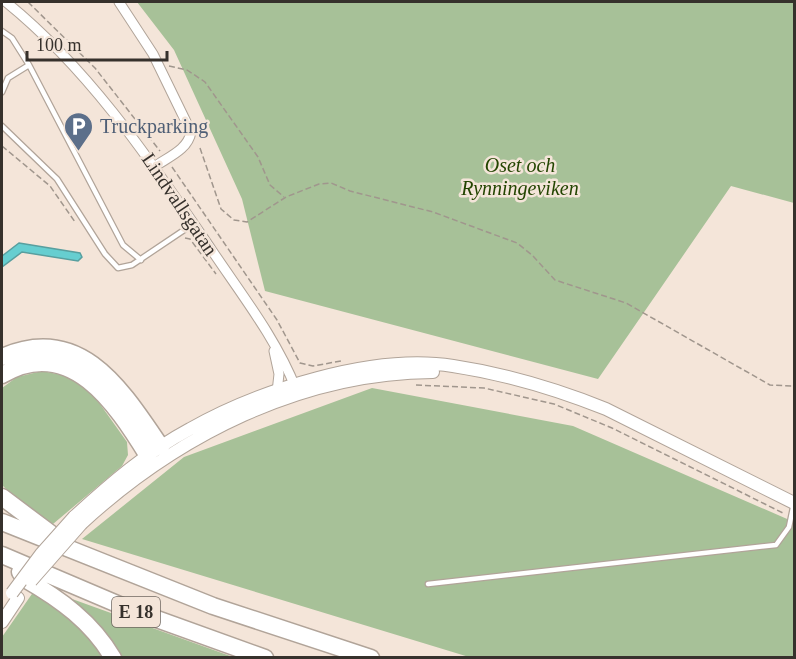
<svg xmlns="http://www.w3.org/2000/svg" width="796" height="659" font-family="'Times New Roman',serif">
<rect width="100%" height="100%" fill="#f4e5d9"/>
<!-- green -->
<path fill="#a7c198" d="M137,2H794V203L731,186L598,379L265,291L242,199L174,50Z
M42,371L67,376L86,387L100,404L127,442L128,455L122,466L53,524L21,504L2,485V388L17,377Z
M372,388L573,426L794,522V657H469L82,539L184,457Z
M34,591L87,632L106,658H2V637Z
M61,595L233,657H118Z"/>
<!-- water -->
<path fill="#66ced0" stroke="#589f9f" stroke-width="1.5" d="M19,243L80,253L82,257L78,261L22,252L2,267V256Z"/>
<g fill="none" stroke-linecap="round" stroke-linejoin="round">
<defs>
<path id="lane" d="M2,31L12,38L29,65L123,245L141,260
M2,92L8,78L29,65
M2,126L57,179L105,254L118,268L132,265L193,224
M428,584L776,545L789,527L794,503"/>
<path id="street" d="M6,2C90,70 150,160 211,249C241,294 276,338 296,389
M119,2L153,54L191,132C188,150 168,157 154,167
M274,351L279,374L277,392"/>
<path id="secondary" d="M74,517C110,484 147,452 190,429C259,390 374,353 453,366C506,374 556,389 606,409L794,503
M82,523C178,435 301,373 433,372
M2,622L18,598"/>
<path id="highway" d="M2,357C81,322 122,390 161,447
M2,375C70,334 116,404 148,456
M2,497L54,536
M2,522L213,606L371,658
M2,555L129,609L265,658
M20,572L25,579C60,599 92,622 113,658"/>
</defs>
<!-- lane casing -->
<use href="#lane" stroke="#b1a499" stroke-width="7"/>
<!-- street casing -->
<use href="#street" stroke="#b1a499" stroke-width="11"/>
<!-- secondary casing -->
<use href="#secondary" stroke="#b1a499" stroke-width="14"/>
<!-- highway casing -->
<use href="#highway" stroke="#b1a499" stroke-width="19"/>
<!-- path -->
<path stroke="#a0968d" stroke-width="1.5" stroke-dasharray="6 3" stroke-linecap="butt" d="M28,2L95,68L160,151
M169,66L187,70L205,82L258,157L270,185L284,197
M2,146L50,186L75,222
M200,148L221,209L234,220L247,222L286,197L319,184L331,183L350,191L433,212L517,243L532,255L555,280L626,303L770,385L794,386
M172,167L277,320L300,363L313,366L341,361
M185,238L190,239L216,274
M416,385L484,388L554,404L612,428L785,514"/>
<!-- lane -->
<use href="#lane" stroke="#fff" stroke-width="4.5"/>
<!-- street -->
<use href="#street" stroke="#fff" stroke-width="9"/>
<!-- secondary -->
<use href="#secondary" stroke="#fff" stroke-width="12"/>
<!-- highway -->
<use href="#highway" stroke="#fff" stroke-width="16"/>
<defs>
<path id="secondary-bridge" d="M31,581L82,523
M12,593L41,554L74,517"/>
</defs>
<!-- secondary-bridge casing -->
<use href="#secondary-bridge" stroke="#b1a499" stroke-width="14" stroke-linecap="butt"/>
<!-- secondary-bridge -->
<use href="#secondary-bridge" stroke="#fff" stroke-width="12"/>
</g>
<!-- icons -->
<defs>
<symbol id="parking-pin" viewBox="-11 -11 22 30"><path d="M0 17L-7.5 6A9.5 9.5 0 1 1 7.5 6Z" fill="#5c6f8a" stroke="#f4e5d9"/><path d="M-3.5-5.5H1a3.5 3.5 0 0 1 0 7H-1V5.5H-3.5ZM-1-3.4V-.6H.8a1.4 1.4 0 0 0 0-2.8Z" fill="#fff"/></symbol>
</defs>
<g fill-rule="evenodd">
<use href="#parking-pin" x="62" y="110" width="33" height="45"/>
</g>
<g text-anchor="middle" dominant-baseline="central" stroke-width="5" stroke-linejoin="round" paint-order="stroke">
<!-- shield labels -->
<rect fill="#f4e5d9" stroke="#6f6760" stroke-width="1.5" x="112" y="597" width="48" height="30" rx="4.5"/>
<g font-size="18" font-weight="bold" fill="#36312c">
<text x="136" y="612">E 18</text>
</g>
<!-- service labels -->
<g font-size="20" fill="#4e5e75" stroke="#f4e5d9" text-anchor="start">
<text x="100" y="126">Truckparking</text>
</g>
<!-- park labels -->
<g font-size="20" font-style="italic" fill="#234500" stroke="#f4e5d9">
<text x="520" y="165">Oset och<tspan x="520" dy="23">Rynningeviken</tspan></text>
</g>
<!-- street labels -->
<g font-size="20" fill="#36312c" stroke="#f4e5d9">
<text transform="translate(180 204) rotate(56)">Lindvallsgatan</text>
</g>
</g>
<!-- border -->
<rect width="796" height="659" fill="none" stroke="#36312c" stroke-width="6"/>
<!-- scale -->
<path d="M27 51v9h140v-9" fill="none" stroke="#36312c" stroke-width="3"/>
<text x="36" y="51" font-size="18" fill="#36312c" stroke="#f4e5d9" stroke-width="4.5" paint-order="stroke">100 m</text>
</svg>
